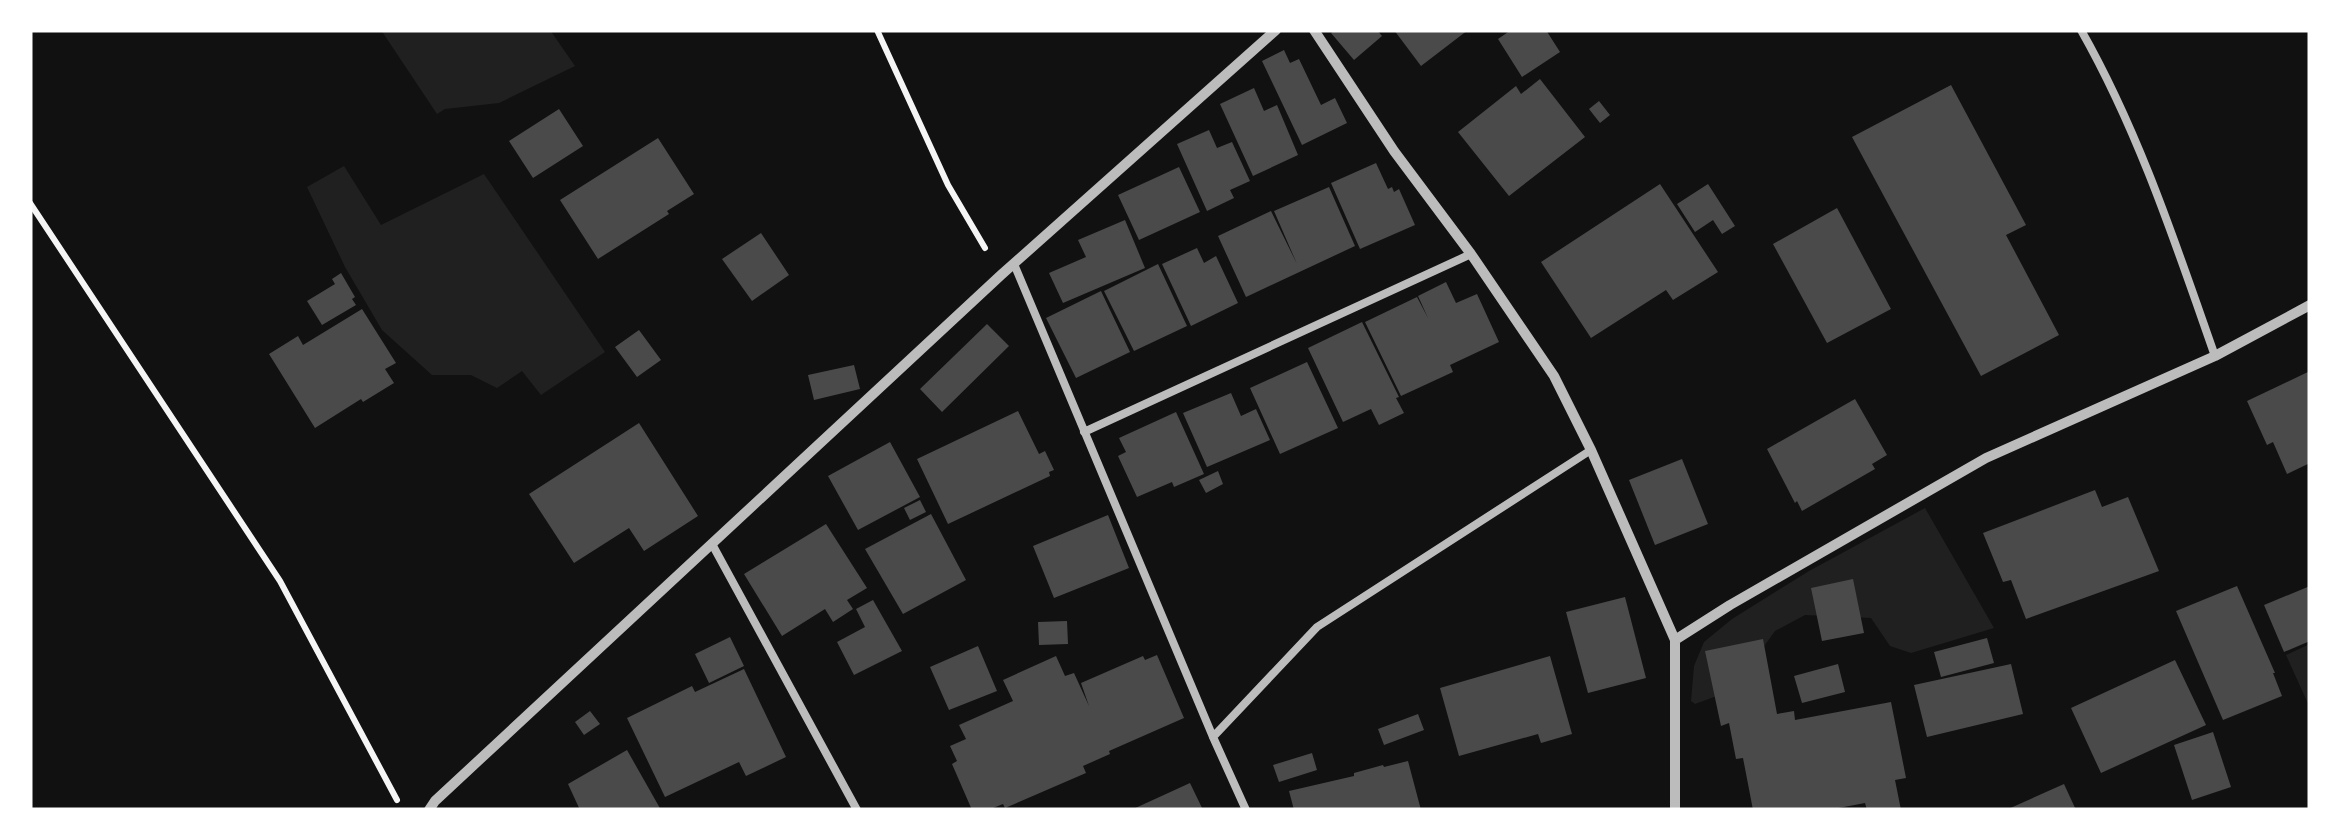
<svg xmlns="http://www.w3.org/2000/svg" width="2340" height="840" font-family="'Exo 2',sans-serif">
<rect width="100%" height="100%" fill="#111"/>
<!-- green -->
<path fill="#202020" d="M381,30H550L575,66L499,103L445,109L437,114Z
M344,166L381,225L484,174L605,352L541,395L522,371L497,388L471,375H432L382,330L345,267L307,187Z
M1925,508L1994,628L1911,653L1890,646L1871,618L1805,615L1775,631L1733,690L1695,704L1691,701L1694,666L1704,642L1732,619L1809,571Z
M2310,644V708L2286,655Z"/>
<!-- building -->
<path fill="#4a4a4a" d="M1335,30H1377L1382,36L1354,60L1331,33Z
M1394,30H1468L1421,66Z
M1511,30H1546L1560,52L1522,77L1498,39Z
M1284,50L1290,63L1299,59L1321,105L1335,98L1347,123L1302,145L1262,61Z
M1540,79L1585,137L1509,196L1458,132L1516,86L1521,94Z
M1951,85L2026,225L2006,235L2059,335L1981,376L1852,137Z
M1254,88L1264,111L1277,105L1298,155L1253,176L1220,104Z
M1599,101L1610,115L1600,123L1589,109Z
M559,109L583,146L533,178L509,141Z
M1209,130L1217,148L1232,142L1250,181L1230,190L1234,198L1207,211L1177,144Z
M658,138L694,194L667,211L669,214L598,259L560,200Z
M1376,163L1388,189L1392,187L1394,192L1399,189L1415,225L1360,249L1331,183Z
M1179,167L1200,212L1139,240L1118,195Z
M1660,184L1718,272L1673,300L1666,290L1591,338L1541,262Z
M1708,184L1735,226L1722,234L1713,220L1695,232L1677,204Z
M1329,187L1355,246L1246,297L1218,236L1271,211L1297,264L1274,211Z
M1837,208L1891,309L1827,343L1773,244Z
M1125,220L1145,268L1063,303L1049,273L1086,257L1078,240Z
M761,233L789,275L752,301L722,259Z
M1197,248L1204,263L1216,256L1238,303L1191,326L1162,264Z
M1158,264L1187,326L1134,351L1104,291Z
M341,273L355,297L352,299L356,305L322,325L307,301L335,284L332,279Z
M1446,282L1456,303L1477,294L1499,342L1450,365L1453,372L1401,396L1365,322L1417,297L1428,318L1418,296Z
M1101,291L1130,352L1076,378L1046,318Z
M362,309L396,363L385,369L394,383L363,402L361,399L315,428L269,354L298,336L303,345Z
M1362,322L1399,397L1396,398L1404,413L1379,425L1371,409L1343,422L1308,348Z
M987,324L1009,346L942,412L920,389Z
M639,330L661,360L637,377L615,347Z
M1307,362L1338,428L1280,454L1250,388Z
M854,365L860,389L814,400L808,375Z
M2310,371V463L2287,474L2273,442L2267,445L2247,401Z
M1231,393L1241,416L1256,409L1270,440L1207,467L1183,413Z
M1855,399L1887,455L1872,464L1875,469L1802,511L1797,501L1795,503L1767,449Z
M1018,411L1039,454L1045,451L1054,470L1049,472L1050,476L948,524L917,459Z
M1176,412L1204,474L1174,487L1172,482L1137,497L1118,456L1126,452L1119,438Z
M639,423L698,516L644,551L629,528L574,563L529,494Z
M890,442L920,497L858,530L828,476Z
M1682,459L1708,524L1655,545L1629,480Z
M1218,471L1223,484L1206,493L1199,480Z
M2095,490L2102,507L2128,497L2159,571L2026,619L2011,580L2003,582L1983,533Z
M920,500L926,512L910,520L904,508Z
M931,514L966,580L903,614L865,549Z
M1108,515L1129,568L1054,598L1033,546Z
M826,524L867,588L847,600L853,609L833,622L825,609L782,636L744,574Z
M1853,579L1864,633L1822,641L1811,588Z
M2237,586L2275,673H2273L2282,696L2223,720L2176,611Z
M2310,586V641L2284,652L2264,605Z
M1625,597L1646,678L1588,693L1566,612Z
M873,600L902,651L854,675L837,642L865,627L856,609Z
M1067,621L1068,644L1039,645L1038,622Z
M730,637L744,666L709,683L695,654Z
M1987,638L1994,663L1941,677L1934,652Z
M1763,639L1777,714L1794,711L1795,720L1891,702L1906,778L1895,780L1901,810H1867L1865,803L1828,810H1753L1743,758L1736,759L1729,723L1721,726L1705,651Z
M978,646L997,691L949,710L930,667Z
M1157,655L1184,718L1109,751L1110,754L1083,766L1086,773L1005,808L1003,804L988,810H972L952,764L957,761L950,746L966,739L959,725L1013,701L1003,680L1056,656L1065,676L1074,673L1089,706L1081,683L1143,656L1145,660Z
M1550,656L1572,734L1541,743L1538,734L1459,756L1440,688Z
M2175,660L2206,725L2101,773L2071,708Z
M1838,664L1845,692L1802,703L1794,676Z
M2011,664L2023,714L1927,737L1914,685Z
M744,669L786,757L746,776L739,762L665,797L627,718L692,686L695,692Z
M590,711L600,724L584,735L575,722Z
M1418,714L1424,730L1384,745L1378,729Z
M2213,732L2231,787L2192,800L2174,745Z
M627,750L661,810H580L568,784Z
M1312,753L1317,770L1279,782L1273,765Z
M1408,761L1421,810H1294L1289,791L1354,776V773L1383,765L1384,767Z
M1190,783L1203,810H1131Z
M2064,784L2076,810H2006Z"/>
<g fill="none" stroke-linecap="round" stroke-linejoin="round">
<!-- path -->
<path stroke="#f5f5f5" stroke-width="6" d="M877,30L948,185L985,248
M30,203L280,581L397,800"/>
<!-- service -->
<path stroke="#bcbcbc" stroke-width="8" d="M2081,30C2139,132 2176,245 2215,356
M1014,264L1213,737L1246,810
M1084,432L1471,254
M712,544L857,810
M1213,737L1317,627L1591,450"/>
<!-- minor -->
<path stroke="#bcbcbc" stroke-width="10" d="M1314,30L1394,151L1471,254L1554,376L1591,450L1675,640V810
M1675,640L1730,605L1986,458L2215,356L2310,305
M429,810L435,801L1001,275L1276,30"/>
</g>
<!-- border -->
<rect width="2340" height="840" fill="none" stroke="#ffffff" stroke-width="65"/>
</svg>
